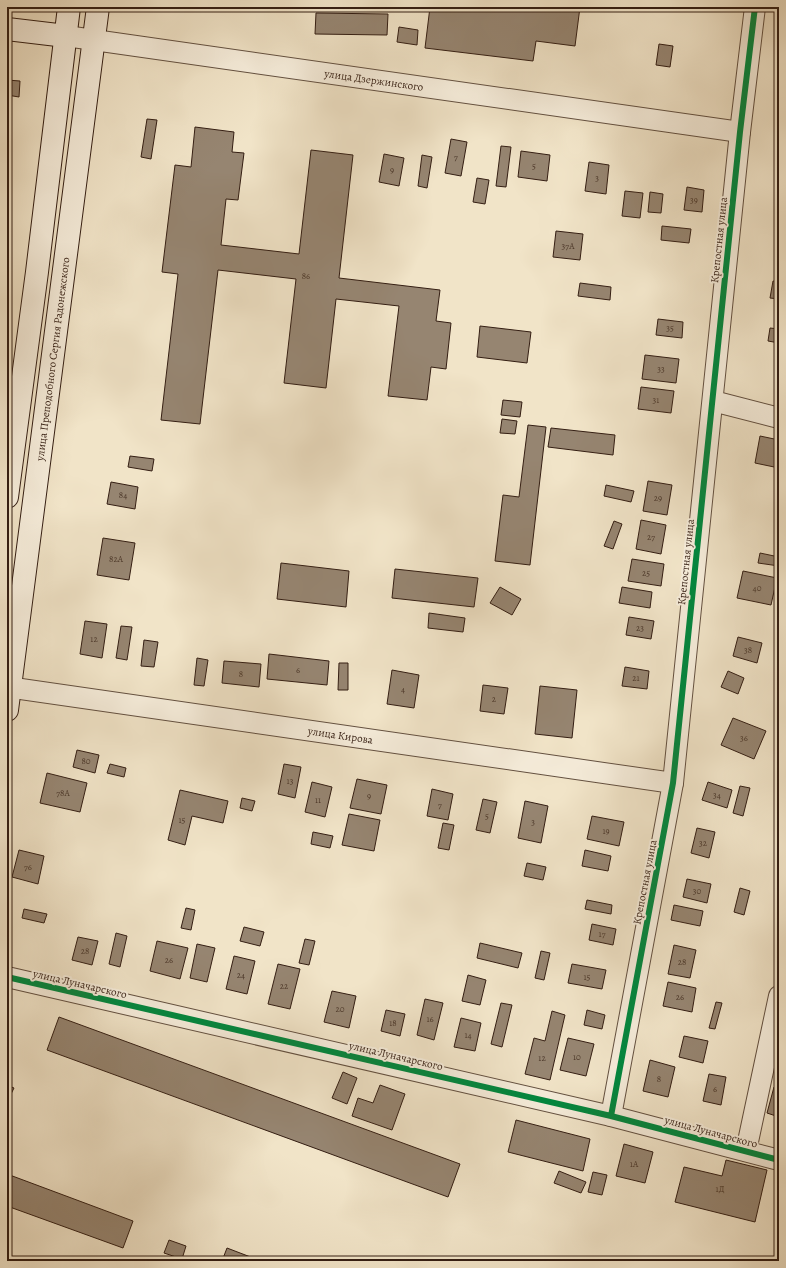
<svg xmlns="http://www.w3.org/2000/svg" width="786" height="1268" font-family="Alegreya,serif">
<rect width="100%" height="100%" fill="#f1e4c8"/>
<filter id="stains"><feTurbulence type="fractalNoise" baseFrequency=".005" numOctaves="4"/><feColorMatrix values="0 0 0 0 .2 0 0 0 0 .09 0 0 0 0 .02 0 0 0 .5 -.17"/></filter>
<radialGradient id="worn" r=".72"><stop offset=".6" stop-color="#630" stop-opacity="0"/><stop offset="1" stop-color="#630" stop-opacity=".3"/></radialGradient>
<!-- building -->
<path fill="#968571" stroke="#341e13" d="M430,7H580L575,46L536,41L533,61L425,48Z
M687,7H710V11L687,9Z
M316,13L388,14L387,35L315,34Z
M399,27L418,30L417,45L397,42Z
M659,44L673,46L670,67L656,65Z
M7,80L20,81L19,97L7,95Z
M147,119L157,120L151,159L141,157Z
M195,127L234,132L232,152L244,153L238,200L226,199L221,245L299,254L311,150L353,155L339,278L440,290L436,321L451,323L446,369L431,367L427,400L388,396L399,306L336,299L326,388L284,383L296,279L218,270L200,424L161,420L178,274L162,272L175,165L191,167Z
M451,139L467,142L461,176L445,173Z
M501,146L511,147L506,187L496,186Z
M521,151L550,155L547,181L518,177Z
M384,154L404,158L399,186L379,182Z
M422,155L432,157L427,188L418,186Z
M589,162L609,165L606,194L585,191Z
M477,178L489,180L485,204L473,202Z
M687,187L704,190L702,212L684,210Z
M625,191L643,193L640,218L622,216Z
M650,192L663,194L661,213L648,212Z
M662,226L691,229L689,243L661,240Z
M556,231L583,234L580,260L553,257Z
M773,281L779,282V299L770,298Z
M580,283L611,287L610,300L578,296Z
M658,319L683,322L682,338L656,335Z
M480,326L531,332L527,363L477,357Z
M770,328L779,329V343L768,341Z
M645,355L679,359L676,383L642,379Z
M641,387L674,391L671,413L638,409Z
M503,400L522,402L520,417L501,415Z
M502,419L517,421L515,434L500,433Z
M528,425L546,427L530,565L495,561L503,495L519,497Z
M551,428L615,435L613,455L548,447Z
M760,436L779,440V468L755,463Z
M130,456L154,459L152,471L128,467Z
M648,481L672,485L667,515L643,511Z
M111,482L138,487L135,509L107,504Z
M606,485L634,491L631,502L604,496Z
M641,520L666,525L661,554L636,549Z
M614,521L622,524L613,549L604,546Z
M103,538L135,543L129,580L97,575Z
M760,553L779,557V566L758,563Z
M632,559L664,564L661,586L628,581Z
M281,563L349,571L346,607L277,599Z
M395,569L478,578L474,607L392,598Z
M743,571L777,578L771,605L737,598Z
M500,587L521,599L512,615L490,603Z
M622,587L652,592L650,608L619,603Z
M429,613L465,618L463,632L428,628Z
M629,617L654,621L651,639L626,635Z
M85,621L107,624L102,658L80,654Z
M121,626L132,627L127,660L116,658Z
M738,637L762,643L757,663L733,656Z
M144,640L158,642L154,667L141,666Z
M269,654L329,661L327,685L267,679Z
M197,658L208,660L204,686L194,685Z
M224,661L261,664L259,687L222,683Z
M339,663H348V690H338Z
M625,667L649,671L647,689L622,686Z
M392,670L419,675L414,708L387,704Z
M728,671L744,678L738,694L721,687Z
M483,685L508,688L504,714L480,711Z
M540,686L577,690L572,738L535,734Z
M733,718L766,731L754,759L721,745Z
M77,750L99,755L95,773L73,767Z
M110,764L126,768L124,777L107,773Z
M284,764L301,767L295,798L278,794Z
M47,773L87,783L80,812L40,803Z
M357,779L387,785L381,814L350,808Z
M312,782L332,787L325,817L305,812Z
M708,782L732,790L727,808L702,800Z
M740,786L750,788L743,816L733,813Z
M432,789L453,794L448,820L427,816Z
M180,790L228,801L223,823L192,816L185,845L168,840Z
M242,798L255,801L252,811L240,808Z
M483,799L497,802L490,833L476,830Z
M525,801L548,806L541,843L518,838Z
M349,814L380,820L374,851L342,845Z
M592,816L624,822L619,846L587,839Z
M443,823L454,825L449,850L438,848Z
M697,828L715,832L709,858L691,853Z
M313,832L333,836L330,848L311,844Z
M19,850L44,856L38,884L12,877Z
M585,850L611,856L608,871L582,866Z
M527,863L546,867L543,880L524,876Z
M687,879L711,884L707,903L683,897Z
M740,888L750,891L744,915L734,912Z
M587,900L612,905L611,914L585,909Z
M674,905L703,911L700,926L671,920Z
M186,908L195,910L191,930L181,928Z
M24,909L47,914L44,923L22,918Z
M592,924L616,929L613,945L589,940Z
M244,927L264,932L260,946L240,941Z
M116,933L127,936L120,967L109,964Z
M78,937L98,941L92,965L72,960Z
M305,939L315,941L309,965L299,963Z
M157,941L188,948L180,979L150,971Z
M480,943L522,953L518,968L477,958Z
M197,944L215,948L207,982L190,978Z
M674,945L696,950L690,978L668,974Z
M541,951L550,953L544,980L535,978Z
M234,956L255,961L247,994L226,989Z
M278,964L300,969L290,1009L268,1004Z
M572,964L606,970L602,989L568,983Z
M468,975L486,980L480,1005L462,1001Z
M668,982L696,988L692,1012L663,1006Z
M332,991L356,996L349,1028L324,1022Z
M425,999L443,1003L434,1040L417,1035Z
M716,1002L722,1003L715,1029L709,1028Z
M501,1003L512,1005L502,1047L491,1044Z
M386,1010L405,1014L400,1036L381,1031Z
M587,1010L605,1015L602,1029L584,1025Z
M552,1011L565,1015L550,1080L525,1074L534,1038L545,1041Z
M59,1017L460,1164L448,1197L47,1050Z
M461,1018L481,1023L475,1051L454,1047Z
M684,1036L708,1041L703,1063L679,1057Z
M568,1038L594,1044L586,1076L560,1070Z
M650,1060L675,1067L668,1097L643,1091Z
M343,1072L357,1078L347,1104L332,1098Z
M709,1074L726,1077L721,1105L703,1101Z
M7,1085L14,1088L7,1102Z
M380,1085L405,1094L392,1130L352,1116L358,1098L373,1103Z
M774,1087L779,1088V1117L767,1113Z
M516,1120L590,1139L583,1171L508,1152Z
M624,1144L653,1152L645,1183L616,1176Z
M726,1160L767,1170L755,1222L675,1202L684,1167L722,1176Z
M559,1171L586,1182L581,1193L554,1183Z
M593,1172L607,1175L602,1195L588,1192Z
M7,1174L133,1221L123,1248L7,1206Z
M169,1240L186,1246L182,1259L164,1253Z
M227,1248L261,1261H222Z"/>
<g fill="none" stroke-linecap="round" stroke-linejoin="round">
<defs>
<g id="street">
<path id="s1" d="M66,36L740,132"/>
<path d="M713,401L779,418"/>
<path id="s2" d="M7,687L673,783"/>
<path d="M7,977L611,1116L779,1160"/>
<path d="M611,1116L673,783L740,132L755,7"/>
<path d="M746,1151L779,996"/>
</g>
<g id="secondary">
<path d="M7,29L66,36"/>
<path d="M7,497L37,272L69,7"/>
<path id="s3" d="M7,710L98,7"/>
</g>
</defs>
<!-- street casing -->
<use href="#street" stroke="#635040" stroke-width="22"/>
<!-- secondary casing -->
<use href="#secondary" stroke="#341e13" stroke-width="24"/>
<!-- street -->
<use href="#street" stroke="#f6eddb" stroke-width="20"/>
<!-- secondary -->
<use href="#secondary" stroke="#f6eddb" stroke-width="22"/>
<defs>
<path id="cycleway" d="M7,977L611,1116L779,1160
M611,1116L673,783L740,132L755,7"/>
</defs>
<!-- cycleway casing -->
<use href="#cycleway" stroke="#f6eddb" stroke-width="8"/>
<!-- cycleway -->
<use href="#cycleway" stroke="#00873e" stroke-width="6"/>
</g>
<g text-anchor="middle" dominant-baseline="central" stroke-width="4" stroke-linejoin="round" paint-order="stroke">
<!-- number labels -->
<g font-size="9" fill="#4c382a">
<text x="456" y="157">7</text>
<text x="534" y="166">5</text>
<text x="392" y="170">9</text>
<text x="597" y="178">3</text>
<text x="694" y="200">39</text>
<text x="568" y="246">37А</text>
<text x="306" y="276">86</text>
<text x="670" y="328">35</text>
<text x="661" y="369">33</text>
<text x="656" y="400">31</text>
<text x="123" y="495">84</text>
<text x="658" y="498">29</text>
<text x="651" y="537">27</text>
<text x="116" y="559">82А</text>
<text x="646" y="573">25</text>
<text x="757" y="588">40</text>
<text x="640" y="628">23</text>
<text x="94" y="639">12</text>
<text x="748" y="650">38</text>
<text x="298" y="670">6</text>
<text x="241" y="674">8</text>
<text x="636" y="678">21</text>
<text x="403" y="689">4</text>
<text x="494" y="699">2</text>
<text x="744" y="738">36</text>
<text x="86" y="761">80</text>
<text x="290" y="781">13</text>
<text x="63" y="793">78А</text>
<text x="717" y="795">34</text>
<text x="369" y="796">9</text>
<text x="318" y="800">11</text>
<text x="440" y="805">7</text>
<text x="487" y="816">5</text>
<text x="182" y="820">15</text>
<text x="533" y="822">3</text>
<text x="606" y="831">19</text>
<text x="703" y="843">32</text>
<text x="28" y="867">76</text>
<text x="697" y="891">30</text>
<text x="602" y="934">17</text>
<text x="85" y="951">28</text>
<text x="169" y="960">26</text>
<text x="682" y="962">28</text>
<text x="241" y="975">24</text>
<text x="587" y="977">15</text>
<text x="284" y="986">22</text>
<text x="680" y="997">26</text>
<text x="340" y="1009">20</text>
<text x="430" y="1019">16</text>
<text x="393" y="1023">18</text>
<text x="468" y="1035">14</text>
<text x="577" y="1057">10</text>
<text x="542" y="1058">12</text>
<text x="659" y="1079">8</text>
<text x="715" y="1089">6</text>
<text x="634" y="1164">1А</text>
<text x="720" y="1189">1Д</text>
</g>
<!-- street labels -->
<g font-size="11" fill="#341e13" stroke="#f6eddb">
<text stroke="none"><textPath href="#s1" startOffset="311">улица Дзержинского</textPath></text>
<text transform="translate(719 240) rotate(-84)">Крепостная улица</text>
<text stroke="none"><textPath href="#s3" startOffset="354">улица Преподобного Сергия Радонежского</textPath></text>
<text transform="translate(686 562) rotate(-84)">Крепостная улица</text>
<text stroke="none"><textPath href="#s2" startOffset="337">улица Кирова</textPath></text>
<text transform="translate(645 882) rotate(-79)">Крепостная улица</text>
<text transform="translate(80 984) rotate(13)">улица Луначарского</text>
<text transform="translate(396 1056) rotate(13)">улица Луначарского</text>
<text transform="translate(711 1132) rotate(15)">улица Луначарского</text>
</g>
</g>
<!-- margin -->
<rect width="786" height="1268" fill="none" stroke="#f1e4c8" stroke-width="24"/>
<rect x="8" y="8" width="770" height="1252" fill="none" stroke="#341e13" stroke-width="2"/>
<rect x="12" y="12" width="762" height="1244" fill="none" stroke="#341e13"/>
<rect width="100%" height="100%" filter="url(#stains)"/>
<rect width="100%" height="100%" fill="url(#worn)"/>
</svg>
